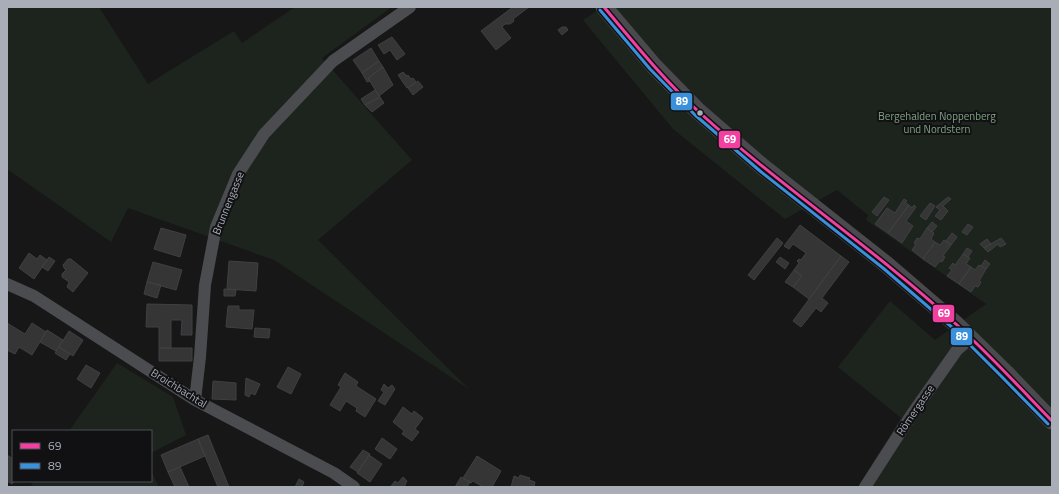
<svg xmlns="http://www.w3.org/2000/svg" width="1059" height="494" font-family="'Titillium Web',sans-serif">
<rect width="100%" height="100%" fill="#171717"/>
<!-- green -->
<path fill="#1d241e" d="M7,7H99L148,84L234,31L242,43L295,7H392L322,58L412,160L318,240L469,389L274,260L128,208L111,242L7,169Z
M603,7H1052V487H858L901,418L838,367L890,301L935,340L986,304L866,220L868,215L837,190L785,219L673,129L583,20Z
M117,363L173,397L186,435L151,453V431H69Z
M151,471L159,487H30L34,481H151Z"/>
<!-- building -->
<path fill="#353536" stroke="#3f4043" d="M513,7H529L513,19L514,21L510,24H505L502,27L511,38L496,50L481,31Z
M562,27H566L568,30L562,35L558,30Z
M392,37L405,54L397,60L390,50L384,54L378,45Z
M371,48L379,61L362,73L353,60Z
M379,61L383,67L368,78L370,81L367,82L362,73Z
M383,67L393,85L379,96L368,78Z
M403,72L407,76L408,75L411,79L413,78L416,82L407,88L398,75Z
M418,81L423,87L413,95L408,88Z
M375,90L380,97L365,105L361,99Z
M380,97L384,103L372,112L365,105Z
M884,197L889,200L877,216L872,212Z
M948,197L951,199L943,206L948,211L941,220L935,216L940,210L936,207Z
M904,199L907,201L905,203L909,205L888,233L875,224L887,208L895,213Z
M930,203L935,206L926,220L920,216Z
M909,205L912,208L914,205L916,207L906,221L913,226L902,243L888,233Z
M932,222L937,226L932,232L927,228Z
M968,224L973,227L967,235L962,232Z
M800,225L841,256L809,299L793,287L802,276L794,270L799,263L797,261L799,259L801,260L806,253L793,244L789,249L784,246Z
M161,228L186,235L180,257L154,249Z
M927,228L934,233L931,239L935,242L923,259L912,250L916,244L914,243L917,238L920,239Z
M952,233L957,237L951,245L946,241Z
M777,238L783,243L754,280L748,275Z
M1001,238L1006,244L1000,247L998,244L988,252L984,248Z
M987,239L991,244L984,248L980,244Z
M944,240L951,245L943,256L945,257L942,262L940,261L935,267L923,259L935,242L940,245Z
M967,248L972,251L968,257L963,254Z
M29,253L37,259L40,255L47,260L34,279L19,268Z
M963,254L970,258L966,264L971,267L959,284L947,276L952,270L949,268L953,263L955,265Z
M841,256L849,262L822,298L828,303L821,312L816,308L801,327L793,321Z
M49,257L55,261L48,271L42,267Z
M780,257L789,263L785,269L776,262Z
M68,259H71L88,273L73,292L67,287L69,282L62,277V274L66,270L64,268L63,265Z
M985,260L990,264L986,269L981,266Z
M229,261L258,263L256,291L227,289Z
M153,262L182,270L176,290L147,282Z
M979,265L986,269L979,281L981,282L978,287L975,286L971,292L959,284L971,267L975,270Z
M794,270L802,276L793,287L785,282Z
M147,282L161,285L157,298L144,294Z
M224,289L236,290L235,296H224Z
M147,304L192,305V335H181L182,320H171V348H159V327H146Z
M228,306H239V310H254L252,329L226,327Z
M7,323L25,334L32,323L46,332L32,355L19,347L15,354L7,350Z
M255,328L270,329L269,338L254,337Z
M47,330L63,340L56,351L40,342Z
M69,331L83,340L73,356L59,347Z
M59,347L70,354L66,360L55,353Z
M159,348H192V361H159Z
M86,365L100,373L91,388L77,379Z
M288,367L301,374L291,394L277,387Z
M345,373L358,382L356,386L376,399L365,417L356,411L357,408L346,401L340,411L330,405L341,387L338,385Z
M246,378L260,384L255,395L251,393L249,397L245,395Z
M213,381L236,383V400L212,399Z
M384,384L388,388L392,385L395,389L385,405L378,401L384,392L381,390Z
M403,407L412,414L414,411L423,418L415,429L419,432L412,441L402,434L404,431L393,422Z
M208,435L229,487H218L198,439Z
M382,438L397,449L390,459L375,449Z
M198,439L205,456L168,472L161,455Z
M363,450L370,454L358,472L350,467Z
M7,455L13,459L14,481L12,484L7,481Z
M369,455L382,464L370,482L357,473Z
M477,456L501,471L492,487H483L473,481L471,483L463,478Z
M180,467L189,487H175L168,472Z
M520,475L530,478L529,480L535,482L534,487H511L514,476L519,478Z
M403,477L407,481L404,487L391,486L395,481L398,483Z
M461,477L470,482L467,487H455Z
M299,479L304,482L302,487H295Z"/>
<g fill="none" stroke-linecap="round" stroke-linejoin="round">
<!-- street -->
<path stroke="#4b4c50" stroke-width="12" d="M7,284L34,296L195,400L334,473L354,487
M195,400L200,357L205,285L216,227L238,174L264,134L333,61L410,7
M865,487L912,414L957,350L971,338"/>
<!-- secondary -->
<path stroke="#4a4a4e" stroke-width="17" d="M604,7L654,66L698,111L763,167L886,264L957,325L1006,373L1052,421"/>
<defs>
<path id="bus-1" d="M604,7C634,43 664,80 699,112C781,187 875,249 957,325C990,355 1021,389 1052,421"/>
<path id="bus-2" d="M600,10L650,69L695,115L760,171L883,268L954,329L1002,377L1048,424"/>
</defs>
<!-- bus-1 casing -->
<use href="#bus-1" stroke="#111113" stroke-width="6"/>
<!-- bus-2 casing -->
<use href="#bus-2" stroke="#111113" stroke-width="6"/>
<!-- bus-1 -->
<use href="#bus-1" stroke="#f240a1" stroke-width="3"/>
<!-- bus-2 -->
<use href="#bus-2" stroke="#3a90db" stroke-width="3"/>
</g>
<!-- markers -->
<circle fill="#a8adb8" stroke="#111113" stroke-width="1.5" cx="700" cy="113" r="3.5"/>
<g text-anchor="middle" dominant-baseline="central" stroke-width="4" stroke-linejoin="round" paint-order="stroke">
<!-- park labels -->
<g font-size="11" fill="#7fa381" stroke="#111113">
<text x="937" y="116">Bergehalden Noppenberg<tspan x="937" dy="13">und Nordstern</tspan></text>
</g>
<!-- street labels -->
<g font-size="11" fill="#a8adb8" stroke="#111113">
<text transform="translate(228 203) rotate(-68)">Brunnengasse</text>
<text transform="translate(179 388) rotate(32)">Broichbachtal</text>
<text transform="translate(915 410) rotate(-56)">Römergasse</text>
</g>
</g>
<g stroke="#111113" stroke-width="1.5">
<rect x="670" y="92" width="23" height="19" rx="4" fill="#3a90db"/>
<rect x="718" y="130" width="23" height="19" rx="4" fill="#f240a1"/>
<rect x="932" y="304" width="23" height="19" rx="4" fill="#f240a1"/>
<rect x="950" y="327" width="23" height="19" rx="4" fill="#3a90db"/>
</g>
<g font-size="11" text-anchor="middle" font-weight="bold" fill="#fff">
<text x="682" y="105">89</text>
<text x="730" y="143">69</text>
<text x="944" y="317">69</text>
<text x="962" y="340">89</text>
</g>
<!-- border -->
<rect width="1059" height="494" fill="none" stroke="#a8adb8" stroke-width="16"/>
<!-- legend -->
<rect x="12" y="430" width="140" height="52" fill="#111113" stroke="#4d4f55"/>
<rect x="20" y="443" width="20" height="6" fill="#f240a1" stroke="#4d4f55"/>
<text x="48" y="450" font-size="12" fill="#a8adb8">69</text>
<rect x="20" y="463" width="20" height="6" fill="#3a90db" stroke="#4d4f55"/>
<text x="48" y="470" font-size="12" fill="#a8adb8">89</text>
</svg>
